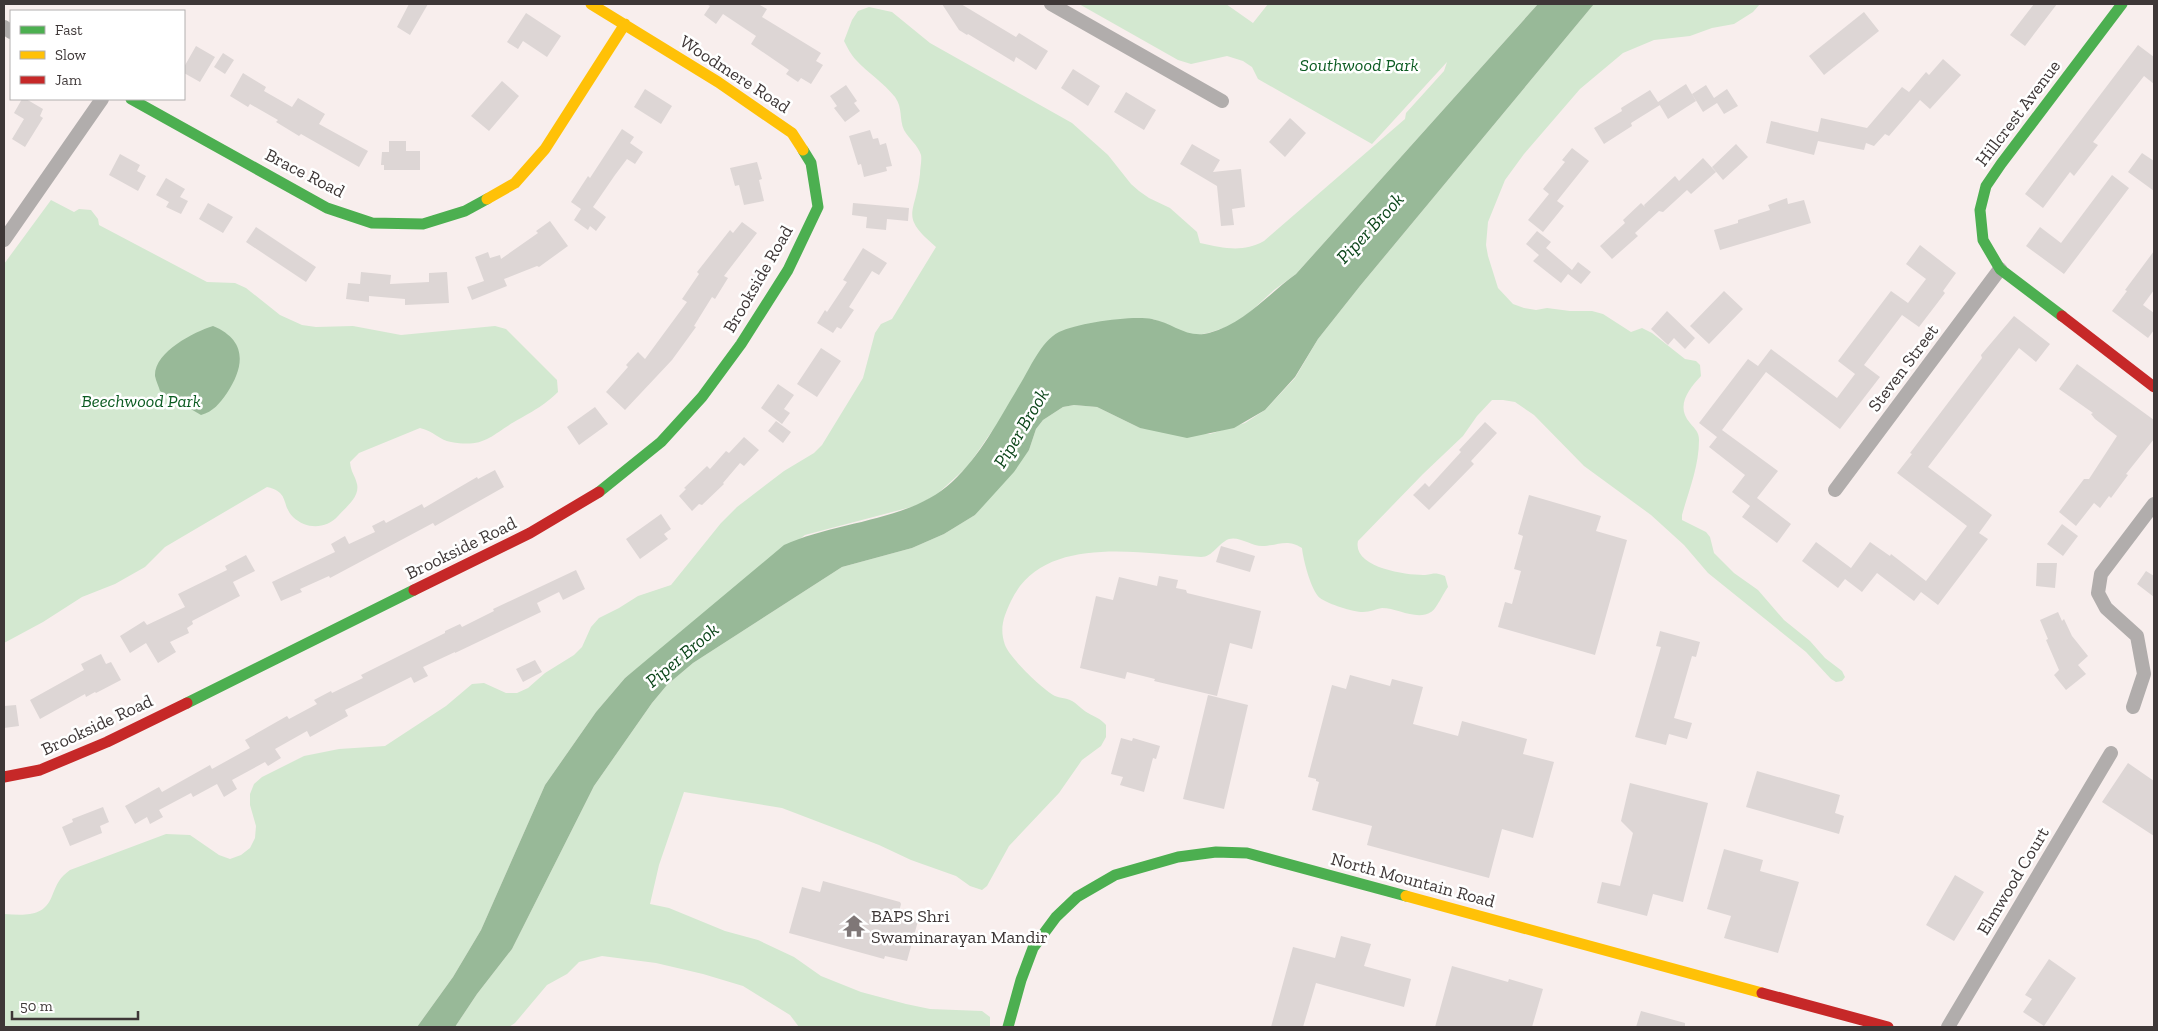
<svg xmlns="http://www.w3.org/2000/svg" width="2158" height="1031" font-family="'Zilla Slab',serif">
<rect width="100%" height="100%" fill="#f8eeed"/>
<!-- green -->
<path fill="#d3e8d0" d="M1079,4H1226L1253,23L1268,4H1538L1296,274L1274,290L1249,313L1230,326L1208,333L1197,335L1185,333L1153,319L992,431L968,466L935,496L915,506L805,535L625,678L596,712L545,785L481,930L453,977L417,1027H4V914C23,915 44,918 52,896C57,884 59,878 70,870L166,834L190,835L219,855L230,859L241,855L250,848L255,838L256,826L250,805V794L254,784L262,777L304,756L339,749L385,746L446,706L472,684L484,683L506,693H517L528,688L545,673L574,655L582,647L591,627L599,618L619,608L638,596L671,585L721,523L737,507L784,471L814,453L822,445L863,378L875,333L881,324L892,319L936,247C899,215 915,216 920,174C920,168 922,161 921,155C918,145 909,139 904,130C899,119 903,108 895,97C883,82 868,73 856,60C851,55 847,47 844,41L852,20L858,11L869,7L892,12L930,43L1072,123L1108,155L1131,184L1139,191L1149,198L1170,208L1197,232L1200,243C1224,248 1242,253 1264,241L1405,119L1406,113L1444,71L1447,62L1372,144L1258,79L1252,67L1243,61L1227,56L1191,64L1178,60Z
M1594,4H1760L1753,12L1734,24L1712,28L1690,36L1654,40L1623,53L1580,89L1524,154L1505,180L1488,222L1486,245L1488,256L1498,288L1513,304L1524,308L1536,310L1547,308L1570,311H1592L1603,314L1631,332L1642,328L1652,333L1685,359L1696,361L1700,365L1701,376C1689,389 1675,406 1690,423C1695,429 1699,432 1699,440C1699,466 1689,490 1682,515V520L1706,532L1710,537L1714,553L1734,573L1758,590L1784,620L1810,641L1825,658L1842,671L1845,677L1842,681L1836,682L1831,679L1806,652L1708,573L1684,545L1651,515L1584,466L1534,415L1515,402L1503,400H1492L1477,416L1463,436L1423,474L1358,541C1352,567 1404,575 1423,575C1433,575 1432,571 1445,576L1448,587C1444,592 1436,610 1431,612C1417,621 1397,608 1382,608C1376,609 1370,612 1363,612C1353,612 1328,604 1320,598C1311,591 1303,559 1302,548C1286,538 1278,546 1262,546C1252,546 1239,536 1229,539C1218,543 1213,557 1201,557C1141,554 1043,533 1011,601C1004,616 999,628 1005,645C1010,658 1042,689 1055,696C1060,698 1065,698 1070,700C1077,703 1081,709 1088,713C1095,717 1101,719 1106,725V737L1101,746L1082,760L1059,793L1009,846L987,886L982,890L970,886L956,876L911,860L879,845L782,808L684,792L659,865L650,904L669,908L725,931L758,940L794,957L821,976L861,992L906,1004L930,1009L982,1011L990,1017V1027H799L790,1015L743,986L703,974L656,963L602,956L579,962L567,974L547,985L515,1023L509,1027H455L477,994L512,949L594,786L652,703L667,685L693,663L842,567L912,548L944,534L975,515L1029,450L1036,429L1043,420L1063,407L1074,405L1097,407L1140,428L1210,434L1245,423L1265,410L1295,378L1318,339L1360,286Z
M51,200L74,212L79,209L91,210L98,219L99,225L207,282L235,283L246,288L280,315L302,325L316,327L353,326L401,335L495,326L506,329L557,380L558,392C542,407 533,411 514,422C490,436 484,448 451,442C439,440 434,431 420,428L359,453L350,462C351,473 355,475 357,484C360,497 346,507 338,516C326,529 307,530 293,517C281,505 290,492 267,487L165,547L145,567L115,584L82,597L43,622L4,643V264Z"/>
<!-- water -->
<path fill="#98b998" d="M1538,4H1594L1360,286L1318,339L1295,377L1265,410L1234,428L1187,438L1140,428L1097,407L1074,405L1063,407L1043,420L1036,429L1029,450L1014,472L975,515L944,534L912,548L842,567L693,663L667,685L652,703L594,786L512,949L477,994L455,1027H417L453,977L481,930L545,785L596,712L625,678L784,545C837,521 911,521 952,482C981,455 999,419 1019,386C1030,369 1040,342 1059,332C1078,323 1132,315 1152,319C1173,323 1187,339 1209,333C1245,323 1267,295 1296,274Z
M213,326C247,340 245,366 227,393C220,403 213,412 201,415L160,391C159,387 156,381 155,376C154,352 194,332 213,326Z"/>
<!-- building -->
<path fill="#ddd6d5" d="M409,4H428L410,35L397,27Z
M706,4H758L767,9L762,17L821,53L816,61L823,65L811,84L801,78L798,82L786,74L789,70L751,44L756,36L723,14L716,24L704,15L710,6Z
M942,4H961L1016,37L1019,33L1048,51L1036,70L1016,57L1014,62L968,34L967,35L959,30Z
M2034,4H2057L2025,46L2010,35Z
M1864,12L1879,31L1824,75L1809,56Z
M526,13L561,36L547,57L523,41L518,49L507,42Z
M2138,45L2154,57V84L2144,76L2093,142L2098,145L2074,176L2070,172L2043,208L2025,194Z
M196,46L215,57L200,82L184,73V67Z
M223,53L234,60L225,74L214,67Z
M1943,59L1961,75L1930,109L1920,100L1889,136L1885,134L1874,146L1866,143L1864,150L1818,141L1814,155L1766,143L1771,121L1818,132L1821,118L1867,128L1902,87L1909,92L1926,72L1929,75Z
M1073,69L1100,86L1088,106L1061,88Z
M243,73L266,87L264,91L292,107L298,98L325,114L319,124L368,151L359,167L301,134L299,136L276,122L278,120L250,104L248,107L230,96Z
M502,81L519,96L489,131L471,116Z
M1686,84L1696,101L1668,119L1658,102Z
M846,85L857,101L854,103L860,111L845,122L834,108L837,106L830,96Z
M1706,85L1714,98L1727,89L1738,106L1724,114L1717,103L1703,112L1692,94Z
M645,89L672,106L661,124L634,107Z
M1650,90L1660,105L1631,123L1632,126L1604,144L1594,128L1622,111L1621,108Z
M1126,92L1156,110L1144,130L1114,112Z
M22,99H26L43,109L40,116L43,118L25,147L12,139L24,119L14,113Z
M1290,118L1306,133L1285,157L1269,142Z
M622,129L634,137L630,143L643,152L635,164L627,159L615,175L593,207L606,217L596,231L590,226L588,230L574,220L581,209L571,202L588,176L590,178Z
M870,130L873,139L878,138L880,145L886,143L892,166L886,167L887,171L864,177L861,164L858,165L849,136Z
M389,141H406V151H420V170H384V165H381L382,152H389Z
M1192,144L1220,160L1213,172L1241,169L1245,207L1232,209L1234,225L1221,226L1217,186L1180,164Z
M1736,144L1748,157L1723,180L1712,167Z
M1572,148L1589,161L1557,201L1564,206L1543,232L1528,220L1549,194L1543,189L1565,162L1562,160Z
M2142,153L2154,161V191L2128,172Z
M120,154L140,165L137,171L146,176L138,191L109,175Z
M1703,158L1716,172L1691,194L1687,190L1663,212L1659,211L1635,233L1638,236L1612,259L1600,246L1625,223L1623,220L1641,203L1645,207L1644,205L1675,176L1679,181Z
M757,162L762,179L759,180L764,201L744,205L739,185L735,186L730,168Z
M2112,175L2129,188L2064,274L2026,246L2040,227L2061,243Z
M166,178L185,189L180,197L188,201L181,214L166,207L169,202L156,195Z
M1787,198L1788,204L1804,200L1811,223L1720,250L1714,230L1738,223V220L1770,210L1768,205Z
M208,203L233,217L223,233L199,219Z
M853,203L909,208L908,221L887,219L886,230L866,228L867,217L852,215Z
M550,221L568,246L539,267L537,266L504,279L507,286L472,300L467,287L484,281L475,257L488,252L490,258L500,255L501,259L538,233L536,231Z
M742,222L757,233L724,276L728,278L715,299L712,297L694,326L696,327L672,360L625,410L606,392L628,367L626,365L638,352L645,359L687,302L682,299L699,274L697,272L730,230L733,233Z
M256,227L316,267L306,282L246,242Z
M1537,231L1551,242L1546,248L1572,270L1578,262L1591,272L1581,284L1568,274L1561,283L1533,261L1539,255L1526,244Z
M1920,245L1956,273L1943,291L1945,293L1919,327L1902,315L1864,365L1880,377L1840,429L1766,372L1722,430L1778,471L1757,498L1791,524L1777,543L1742,517L1750,506L1732,492L1745,475L1709,447L1717,437L1699,423L1748,359L1758,366L1771,349L1837,398L1855,374L1838,361L1891,291L1908,303L1926,279L1906,264Z
M863,248L887,263L879,275L872,271L849,307L854,310L841,329L837,327L833,333L817,323L825,310L827,312L847,282L843,280Z
M2154,251V290L2143,305L2154,313V330L2148,338L2112,311L2127,291L2125,290Z
M361,272L391,275L390,284L429,282V273L447,272L449,303L405,305V299L369,296V302L346,299L348,283L360,284Z
M1724,291L1743,309L1709,344L1690,326Z
M1667,311L1695,338L1685,349L1674,338L1668,345L1651,329Z
M2014,316L2050,344L2036,362L2019,348L1928,467L1992,515L1979,533L1988,539L1938,605L1921,592L1914,601L1877,573L1862,592L1845,579L1838,588L1802,561L1816,542L1851,568L1870,542L1890,556L1891,554L1926,581L1967,526L1897,473L1912,454L1910,453L1982,358L1981,355Z
M821,348L841,361L817,397L797,384Z
M2077,364L2154,420V439L2126,474L2128,475L2111,498L2109,496L2100,508L2094,503L2076,526L2059,512L2084,479H2089L2117,436L2095,419L2091,414L2093,413L2059,389Z
M778,384L794,395L784,409L790,413L782,424L761,408Z
M595,407L608,424L579,445L567,427Z
M776,421L791,432L783,443L768,431Z
M1485,422L1497,433L1471,461L1474,464L1429,510L1413,495L1425,483L1429,487L1461,452L1459,450Z
M744,437L759,450L744,466L740,463L723,483L724,484L702,505L699,504L692,511L679,496L686,489L684,488L707,466L710,469L726,451L729,453Z
M495,470L504,487L435,526L433,523L330,578L329,576L300,589L302,592L281,601L272,582L335,552L331,544L345,536L349,544L375,532L372,526L384,520L386,523L422,504L424,508L477,477L478,479Z
M1529,495L1601,516L1596,531L1627,540L1595,655L1498,627L1505,602L1512,604L1521,571L1514,569L1523,536L1518,534Z
M661,514L671,529L664,534L668,539L640,559L626,539Z
M2062,524L2078,536L2063,556L2047,544Z
M1221,546L1255,556L1250,572L1216,562Z
M246,555L255,571L233,582L240,596L192,621L193,624L187,628L189,633L170,642L176,652L158,663L146,643L130,653L120,636L144,621L147,625L185,607L178,594L227,570L225,566Z
M2037,563H2057L2055,588L2036,586Z
M576,570L585,589L563,600L559,592L537,603L541,612L455,653V652L423,667L428,676L414,683L411,677L345,710L348,716L310,737L307,731L275,749L281,758L268,766L265,762L232,780L237,789L224,797L217,784L193,797L191,793L159,810L163,817L150,824L147,817L135,824L125,806L159,787L162,792L210,765L212,769L250,748L245,740L287,716L289,719L317,704L314,700L331,691L332,693L363,678L361,675L445,633V631L460,624L462,627L494,611L493,609Z
M2146,571L2154,576V597L2137,584Z
M1159,576L1178,580L1176,588L1186,590L1187,593L1261,611L1252,649L1230,643L1217,696L1154,681L1155,679L1127,672L1125,679L1080,668L1096,596L1113,600L1119,577L1157,586Z
M2058,612L2062,621L2064,619L2072,636L2088,656L2078,665L2086,674L2066,690L2054,675L2059,670L2046,640L2048,639L2040,620Z
M1660,631L1700,642L1696,657L1692,656L1674,718L1692,723L1687,739L1669,734L1666,745L1635,737L1661,647L1656,646Z
M101,654L106,664L111,662L121,680L96,693L95,692L86,697L85,694L40,719L30,700L84,670L81,664Z
M535,660L542,672L523,682L516,669Z
M1350,675L1390,686L1392,679L1423,687L1413,724L1458,736L1462,721L1527,739L1523,754L1554,762L1533,838L1502,829L1489,878L1367,845L1372,826L1312,810L1319,782L1316,781V779L1308,777L1332,685L1346,689Z
M1208,695L1248,705L1224,809L1183,799Z
M16,705L19,726L4,728V706Z
M1121,738L1132,741L1133,738L1160,746L1156,759L1153,758L1144,792L1120,785L1123,777L1111,774Z
M2128,763L2154,781V836L2102,802Z
M1757,771L1840,795L1835,813L1844,816L1839,834L1746,807Z
M1630,783L1708,803L1683,902L1653,894L1647,916L1597,903L1602,882L1620,886L1633,833L1621,821Z
M103,807L109,822L100,826L102,833L70,846L62,827L73,822L72,819Z
M1724,849L1763,860L1760,871L1799,882L1778,953L1724,938L1731,916L1707,909Z
M1955,875L1984,892L1954,941L1926,925Z
M823,881L900,902L901,904L898,916L918,921L907,961L885,956L884,959L789,933L802,887L820,892Z
M1341,936L1371,944L1364,966L1411,979L1404,1007L1316,983L1303,1027H1271L1293,947L1335,958Z
M2049,959L2076,978L2044,1026L2023,1012L2032,999L2025,995Z
M1452,966L1508,982L1509,979L1543,989L1532,1027H1435Z
M1641,1011L1685,1023V1027H1636Z"/>
<g fill="none" stroke-linecap="round" stroke-linejoin="round">
<!-- street -->
<path stroke="#b1adac" stroke-width="14" d="M1051,4L1222,101
M4,27L11,32
M4,240L102,99
M1835,490L2000,269
M2133,707L2144,674L2137,636L2106,608L2098,593L2101,574L2154,504
M1948,1027L2111,753"/>
<!-- fast -->
<path stroke="#4caf50" stroke-width="11" d="M131,99L327,208L372,223L423,224L465,211L487,199
M2062,316L2000,269L1983,240L1980,210L1986,186L2001,164L2122,4
M599,492L661,442L702,397L741,344L788,270L818,207L811,163L803,150
M187,703L414,590
M1008,1027L1021,980L1033,948L1056,917L1077,897L1115,875L1178,857L1216,852L1247,853L1406,896"/>
<!-- slow -->
<path stroke="#ffc107" stroke-width="11" d="M591,4L718,82L792,133L803,150
M487,199L515,183L545,149L625,24
M1406,896L1762,993"/>
<!-- jam -->
<path stroke="#c62828" stroke-width="11" d="M2062,316L2154,387
M414,590L530,533L599,492
M4,777L40,770L107,742L187,703
M1762,993L1888,1027"/>
</g>
<!-- icons -->
<defs>
<symbol id="temple-bare" viewBox="-9 -9 18 18"><path d="M0-6L5-2H3V0L6.5 2.5H4V6H1.5V3h-3V6H-4V2.5H-6.5L-3 0V-2H-5Z" fill="#7f7777" stroke="#fff" stroke-width="2.5" paint-order="stroke"/></symbol>
</defs>
<g fill-rule="evenodd">
<use href="#temple-bare" x="838" y="910" width="32" height="32"/>
</g>
<g text-anchor="middle" dominant-baseline="central" stroke-width="5" stroke-linejoin="round" paint-order="stroke">
<!-- park labels -->
<g font-size="18" font-style="italic" fill="#0b5b21" stroke="#fff">
<text x="1359" y="65">Southwood Park</text>
<text x="141" y="401">Beechwood Park</text>
</g>
<!-- street labels -->
<g font-size="18" fill="#3e3737" stroke="#fff">
<text transform="translate(735 74) rotate(33)">Woodmere Road</text>
<text transform="translate(2018 113) rotate(-53)">Hillcrest Avenue</text>
<text transform="translate(305 173) rotate(27)">Brace Road</text>
<text transform="translate(758 279) rotate(-60)">Brookside Road</text>
<text transform="translate(1903 368) rotate(-53)">Steven Street</text>
<text transform="translate(461 548) rotate(-26)">Brookside Road</text>
<text transform="translate(97 725) rotate(-25)">Brookside Road</text>
<text transform="translate(1413 880) rotate(15)">North Mountain Road</text>
<text transform="translate(2013 881) rotate(-59)">Elmwood Court</text>
</g>
<!-- poi labels -->
<g font-size="18" fill="#3e3737" stroke="#fff" text-anchor="start">
<text x="871" y="916">BAPS Shri<tspan x="871" dy="21">Swaminarayan Mandir</tspan></text>
</g>
<!-- water labels -->
<g font-size="19" font-style="italic" fill="#0b4519" stroke="#fff">
<text transform="translate(1370 228) rotate(-47)">Piper Brook</text>
<text transform="translate(1021 428) rotate(-59)">Piper Brook</text>
<text transform="translate(682 655) rotate(-40)">Piper Brook</text>
</g>
</g>
<!-- border -->
<rect width="2158" height="1031" fill="none" stroke="#3e3737" stroke-width="10"/>
<!-- legend -->
<rect x="10" y="10" width="175" height="90" fill="#ffffff" stroke="#b2afaf"/>
<rect x="20" y="26" width="25" height="8" fill="#4caf50" stroke="#b2afaf"/>
<text x="55" y="35" font-size="15" fill="#3e3737">Fast</text>
<rect x="20" y="51" width="25" height="8" fill="#ffc107" stroke="#b2afaf"/>
<text x="55" y="60" font-size="15" fill="#3e3737">Slow</text>
<rect x="20" y="76" width="25" height="8" fill="#c62828" stroke="#b2afaf"/>
<text x="55" y="85" font-size="15" fill="#3e3737">Jam</text>
<!-- scale -->
<path d="M12 1011v8h126v-8" fill="none" stroke="#3e3737" stroke-width="2.5"/>
<text x="20" y="1011" font-size="15" fill="#3e3737" stroke="#ffffff" stroke-width="4" paint-order="stroke">50 m</text>
</svg>
